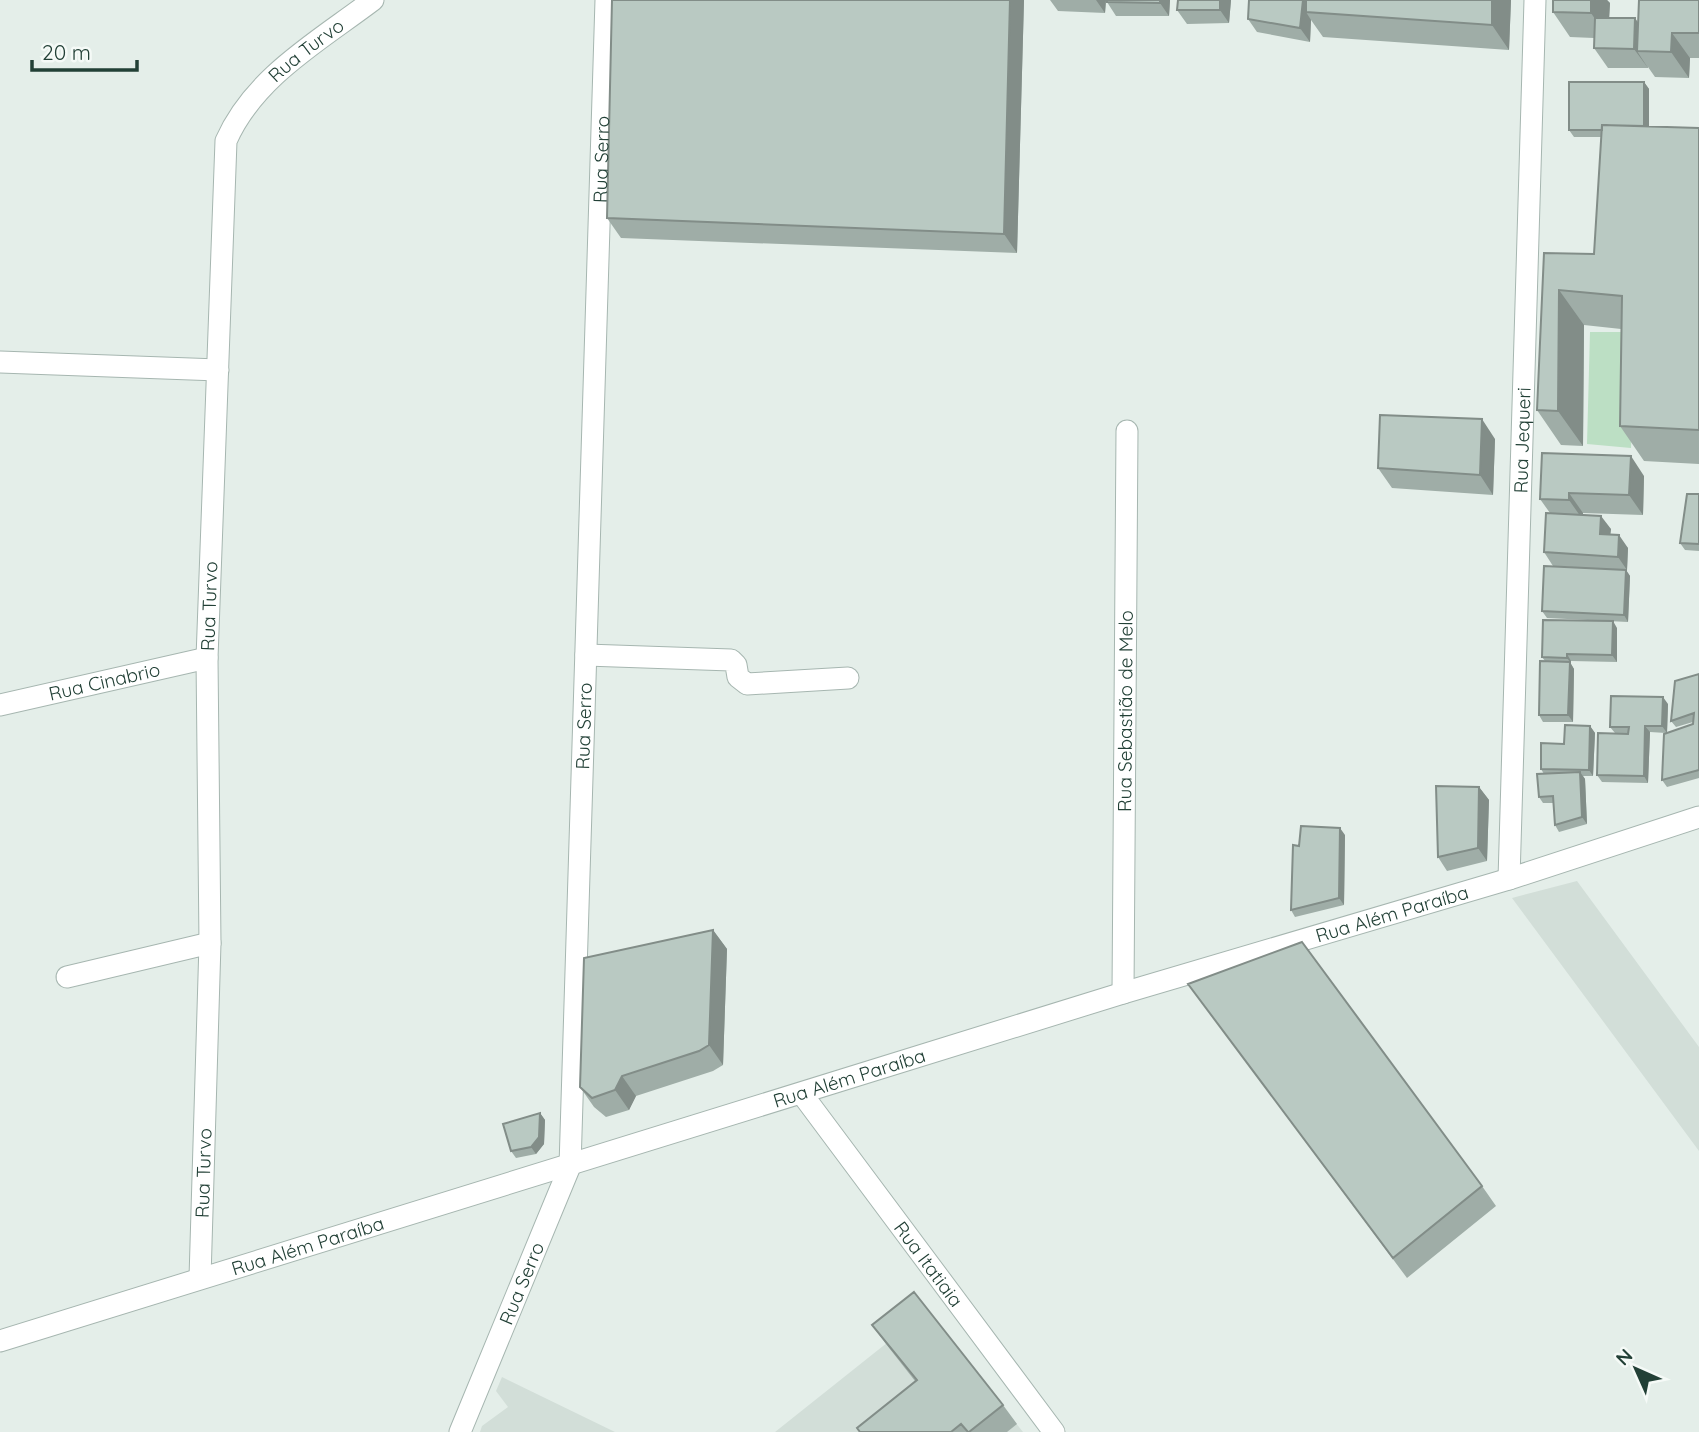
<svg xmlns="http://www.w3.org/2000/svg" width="1699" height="1432" font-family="Quicksand,sans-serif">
<rect width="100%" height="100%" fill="#e4eee9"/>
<!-- built -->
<path fill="#d2ded8" d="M1577,881L1699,1047V1151L1512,898Z
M927,1311L1023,1432H775Z
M502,1377L615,1432H480L482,1426L508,1407L496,1391Z"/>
<!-- garden -->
<path fill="#bcdfc4" d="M1590,332H1636L1631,448L1587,444Z"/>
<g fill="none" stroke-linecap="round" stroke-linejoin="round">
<defs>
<g id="minor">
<path d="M0,362L218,370"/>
<path d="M586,655L731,660L736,665L738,677L747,684L848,678"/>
<path id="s1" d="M0,705L207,658"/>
<path id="s2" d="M1509,879L1535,0"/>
<path d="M67,977L210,943"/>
<path id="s3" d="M1123,993L1127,431"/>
<path id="s4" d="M802,1094L1054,1432"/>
<path id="s5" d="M200,1278L210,943L207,658L226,141C254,77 319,41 373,0"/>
<path id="s6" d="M0,1341L1123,993L1509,879L1699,817"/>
<path id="s7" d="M460,1432L570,1166L606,0"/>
</g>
</defs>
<!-- minor casing -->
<use href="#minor" stroke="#a6b6b0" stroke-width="23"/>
<!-- minor -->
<use href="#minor" stroke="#fff" stroke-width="21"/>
</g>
<!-- wall -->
<path fill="#9fada7" d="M1024,0L1017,253L621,238L607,218Z
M1050,0H1106L1105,13L1058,11Z
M1107,0H1170L1169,16H1116L1107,2Z
M1231,0L1229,23L1187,24L1177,10Z
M1249,0H1511L1509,50L1323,37L1311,20L1310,42L1257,32L1248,19Z
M1553,0H1607L1610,3L1609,18L1638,23L1699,0V58H1690L1689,78L1655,77L1648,67V68H1608L1594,48V38L1570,37L1553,12Z
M1644,82L1649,89V127L1699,128V464L1644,461L1620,426L1621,329L1584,325L1583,446L1561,445L1537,410L1544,253L1594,254L1601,137H1574L1569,130Z
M1495,439L1493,495L1392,488L1378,468Z
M1644,476L1643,515L1583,513V515L1611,529L1610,534L1628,548L1627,570H1626L1630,576L1628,622L1547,618L1542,611L1608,569L1553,566L1544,552L1550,513L1540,499Z
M1699,494V551L1685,550L1680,543Z
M1617,628V662L1571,661V664L1574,669L1573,722H1543L1539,715L1545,661L1542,657Z
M1699,674V778L1667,787L1662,780L1666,733L1650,732L1648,783L1602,782L1597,775L1615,733L1610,727L1668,704L1667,733L1693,724V722L1676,727L1671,721Z
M1590,726L1595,733L1593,776H1583L1585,779L1587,824L1559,832L1555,825L1554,803H1543L1539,797L1544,774L1541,769L1564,744Z
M1479,787L1489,800L1487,861L1447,871L1438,857Z
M1345,835L1344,905L1295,917L1291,910L1299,846Z
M713,930L727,949L723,1065L713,1071L636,1096L629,1110L606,1117L594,1107L580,1087Z
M1188,984L1482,1186L1496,1206L1407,1278Z
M540,1113L545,1120L544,1144L536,1154L516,1158L511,1151Z
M872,1325L1003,1405L1017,1424L1007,1432H860L915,1381L886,1344Z"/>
<!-- shaded-wall -->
<path fill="#828d88" d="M1010,0H1024L1017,253L1004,234Z
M1096,0H1106L1105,13Z
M1160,0H1170L1169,16L1160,3Z
M1220,0H1231L1229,23L1220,10Z
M1303,0H1313L1306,12L1311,20L1310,42L1300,28Z
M1492,0H1511L1509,50L1492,25Z
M1591,0H1607L1610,3L1608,38L1591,13Z
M1635,18L1649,38L1637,51L1648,68L1634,49Z
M1672,33L1690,58L1689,78L1671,52Z
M1644,82L1649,89V137L1644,130Z
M1559,290L1584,325L1583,446L1558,411Z
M1482,419L1495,439L1493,495L1480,475Z
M1631,456L1644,476L1643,515L1629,495Z
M1569,493L1583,513V520L1569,500Z
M1601,516L1611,529L1609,547L1600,534Z
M1619,535L1628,548L1627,570L1618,557Z
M1626,570L1630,576L1628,622L1624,615Z
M1613,621L1617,628V662L1612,655Z
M1567,654L1571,661V664L1574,669L1573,722L1568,715L1570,662L1567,658Z
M1663,697L1668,704L1667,733L1662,726Z
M1590,726L1595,733L1593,776L1589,770Z
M1645,726L1650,732L1648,783L1644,776Z
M1580,772L1585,779L1587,824L1582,817Z
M1479,787L1489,800L1487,861L1478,848Z
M1340,828L1345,835L1344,905L1339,898Z
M713,930L727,949L723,1065L709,1045Z
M622,1076L636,1096L629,1110L615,1090Z
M540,1113L545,1120L544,1144L536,1154L531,1147Z"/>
<!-- building -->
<path fill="#b9c9c2" stroke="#828d88" stroke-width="2" d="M612,0H1010L1004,234L607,218Z
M1107,0H1160V3L1107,2Z
M1178,0H1220V10H1177Z
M1249,0H1303L1300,28L1248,19Z
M1306,0H1492V25L1306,12Z
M1553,0H1591V13L1553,12Z
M1639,0H1699V33H1672L1671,52L1637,51Z
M1595,18H1635L1634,49L1594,48Z
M1569,82H1644V126L1602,125V130H1569Z
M1602,125L1699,128V430L1620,426L1622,296L1559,290L1558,411L1537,410L1544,253L1594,254Z
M1380,415L1482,419L1480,475L1378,468Z
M1542,453L1631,456L1629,495L1569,493V500L1540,499Z
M1687,494H1699V544L1680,543Z
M1546,513L1601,516L1600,534L1619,535L1618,557L1544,552Z
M1544,566L1626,570L1624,615L1542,611Z
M1543,620L1613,621L1612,655L1567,654V658L1542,657Z
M1540,661L1570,662L1568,715H1539Z
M1699,674V770L1662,780L1664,734L1693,724L1694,713L1671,721L1675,681Z
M1611,696L1663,697L1662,726H1645L1644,776L1597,775L1598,733L1628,734L1629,727H1610Z
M1565,725L1590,726L1589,770L1541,769V743L1564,744Z
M1580,772L1582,817L1555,825L1553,796L1539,797L1537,774Z
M1436,786L1479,787L1478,848L1438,857Z
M1301,826L1340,828L1339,898L1291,910L1293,845L1299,846Z
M713,930L709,1045L699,1051L622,1076L615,1090L592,1098L580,1087L584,958Z
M1302,942L1482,1186L1393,1258L1188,984Z
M540,1113L539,1137L531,1147L511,1151L503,1124Z
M914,1292L1003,1405L969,1432H968L961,1424L951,1432H860L857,1428L917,1380L872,1325Z"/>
<g text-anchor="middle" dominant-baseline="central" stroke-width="6" stroke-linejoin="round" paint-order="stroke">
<!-- street labels -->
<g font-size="19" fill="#224036" stroke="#f5faf7">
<text stroke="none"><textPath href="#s5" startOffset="1260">Rua Turvo</textPath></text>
<text stroke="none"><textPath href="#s7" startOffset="1295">Rua Serro</textPath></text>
<text stroke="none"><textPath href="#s2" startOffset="439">Rua Jequeri</textPath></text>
<text stroke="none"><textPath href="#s5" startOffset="672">Rua Turvo</textPath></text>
<text stroke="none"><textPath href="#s1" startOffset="107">Rua Cinabrio</textPath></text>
<text stroke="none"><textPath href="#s3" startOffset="282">Rua Sebastião de Melo</textPath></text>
<text stroke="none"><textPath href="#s7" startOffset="728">Rua Serro</textPath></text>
<text stroke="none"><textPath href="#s6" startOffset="1456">Rua Além Paraíba</textPath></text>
<text stroke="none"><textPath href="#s6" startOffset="889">Rua Além Paraíba</textPath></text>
<text stroke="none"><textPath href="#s5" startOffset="105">Rua Turvo</textPath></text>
<text stroke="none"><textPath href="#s6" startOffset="322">Rua Além Paraíba</textPath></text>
<text stroke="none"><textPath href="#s4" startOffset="212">Rua Itatiaia</textPath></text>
<text stroke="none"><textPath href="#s7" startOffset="161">Rua Serro</textPath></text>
</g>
</g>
<!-- north arrow -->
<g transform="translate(1636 1369) rotate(315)" stroke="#f5faf7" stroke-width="5" paint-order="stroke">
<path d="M0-5L12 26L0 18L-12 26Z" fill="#224036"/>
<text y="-10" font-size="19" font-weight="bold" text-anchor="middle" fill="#224036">N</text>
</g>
<!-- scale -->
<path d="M32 60v10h105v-10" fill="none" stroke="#224036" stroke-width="3.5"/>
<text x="42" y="60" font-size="21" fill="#224036" stroke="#f5faf7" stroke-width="5" paint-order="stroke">20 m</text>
</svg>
